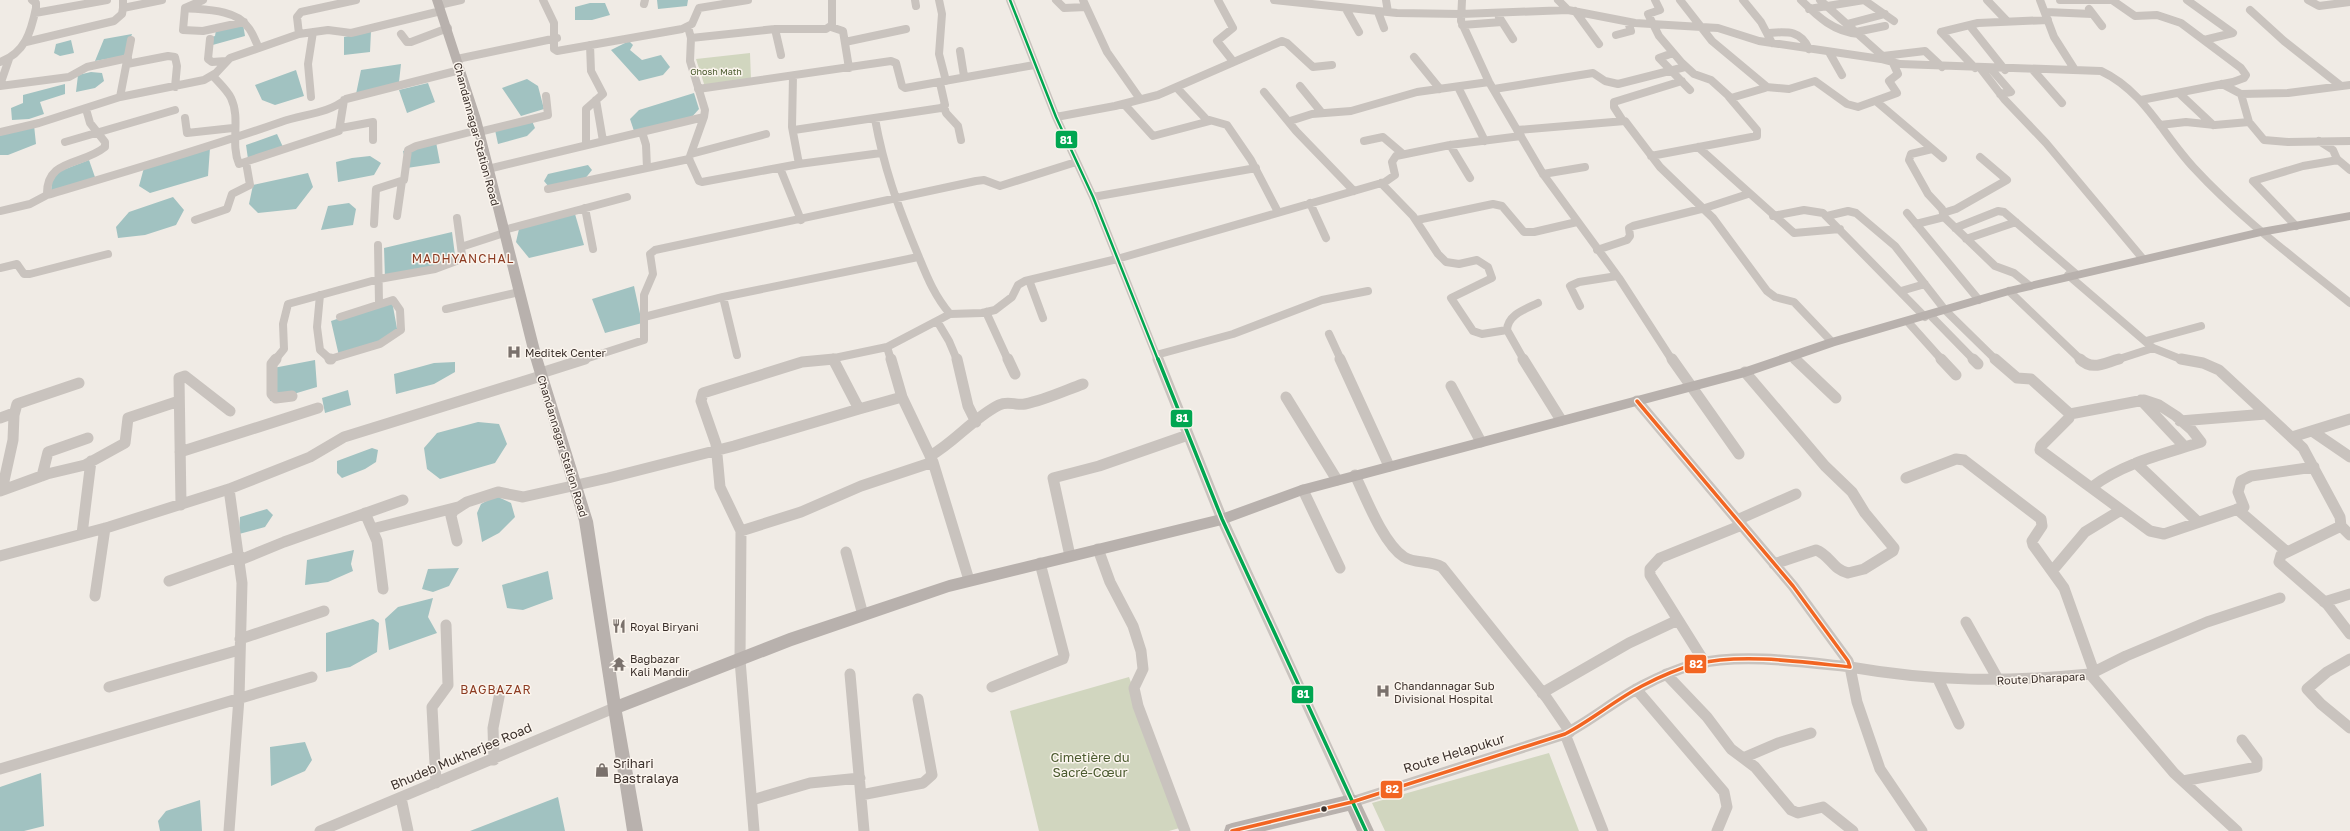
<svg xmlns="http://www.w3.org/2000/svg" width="2350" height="831" font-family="'Golos Text',sans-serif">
<rect width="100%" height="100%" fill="#f0ebe5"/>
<!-- green -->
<path fill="#d1d6bf" d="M750,53L751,80L705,87L696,59Z
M1129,677L1183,827L1169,831H1039L1010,711Z
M1549,753L1579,831H1385L1372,803Z"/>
<!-- water -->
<path fill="#a1c2c1" d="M657,0H688L687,6L658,9Z
M590,3H605L610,15L592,20H575V7Z
M243,24L245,36L209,46L208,38L215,36L216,30Z
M371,31L370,52L344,55V37Z
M132,34L124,56L95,61L104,39Z
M71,40L74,53L60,56L54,53L56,44Z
M629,41L633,45L630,50L642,60L661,55L670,67L663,75L639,81L611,50Z
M401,64L399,82L356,94L361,70Z
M296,70L304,96L275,105L262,100L255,85Z
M91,72L102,73L104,81L95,88L76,92L78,75Z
M527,79L538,86L544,109L521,116L502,88Z
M428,83L435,102L407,113L399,90Z
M65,84V94L40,102L44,114L29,119L12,120L11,108L23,103V95Z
M694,93L699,109L691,118L634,131L630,119L639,110Z
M532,121L535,128L527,136L498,144L495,130Z
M34,125L36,144L8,155H0V135Z
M277,134L283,147L248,159L246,145Z
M436,142L440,163L407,168L403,151Z
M210,148L208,176L150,193L139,186L145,164Z
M370,156L381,163L374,175L338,182L336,162L352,158Z
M89,160L96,180L51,193L52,177L60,171Z
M588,165L592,170L584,180L549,187L544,181L548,174Z
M308,173L313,187L296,209L258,213L249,204L253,185Z
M173,197L184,210L176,225L145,235L118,238L116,227L129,212Z
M349,203L356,209L353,225L321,230L328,206Z
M575,214L584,245L529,258L516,242L519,229Z
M452,232L456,263L385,278L384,248Z
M634,286L642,323L605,333L592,299Z
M392,301L398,334L339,356L331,321Z
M315,360L317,387L270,401L268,369Z
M455,362V372L434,384L396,394L394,374L434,363Z
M348,390L351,405L325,413L322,398Z
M478,422L499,424L507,444L495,463L440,479L427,469L424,448L437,433Z
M372,448L378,450L376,462L365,469L342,478L337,473V461Z
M496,496L511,503L515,517L499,533L482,542L477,513L481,504Z
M267,509L273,515L265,527L239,534L240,517Z
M354,550L351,564L353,571L328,582L305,585L307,560Z
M459,568L449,586L433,592L422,589L428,569Z
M548,571L553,599L523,610L507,608L502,585Z
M433,598L428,617L437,633L389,650L385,619L398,607Z
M373,619L379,623L377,652L350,667L326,672V633Z
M305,742L312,760L305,771L271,786L270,747Z
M41,773L44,826L24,831H0V787Z
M558,797L565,831H470Z
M200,800L202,831H160L158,821L166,811Z"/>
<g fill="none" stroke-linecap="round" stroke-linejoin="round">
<!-- minor-far1 -->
<path stroke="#c9c3be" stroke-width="8" d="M123,0V8L162,0
M203,0L185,8L183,30L203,31L244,22
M543,0L554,23V49L557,51L682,29L692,24L699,8L748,0
M915,0L916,6
M939,0L942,14L939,54L946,81
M1010,0L1056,117L1093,197L1158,360
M1056,0L1064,8L1086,7
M1083,0L1107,52L1140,99
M1218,0L1233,28L1217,41L1232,60
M1274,0L1397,13L1461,14L1568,10L1635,23L1718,28L1759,41L1881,59L1900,64L2101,71C2144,91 2163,135 2194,168C2241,219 2297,260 2350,303
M1386,0L1388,12
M1462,0L1461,21L1489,82L1543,174L1619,278L1672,360
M1558,0L1568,10
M1655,0L1660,10L1648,14L1659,36L1682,63L1694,74L1711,80L1731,98L1765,88L1766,86L1712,41L1680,0
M1743,0L1761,22L1772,43
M1801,0C1818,17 1834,32 1859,34
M1820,0L1887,60
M1987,0L2007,21
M2040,0L2054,37L2075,70
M2060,0H2109
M2112,0L2135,16L2157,15L2181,23L2241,68L2246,75L2244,78L2233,82L2141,100
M2187,0L2233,33L2204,40
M2308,0L2319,6L2350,2
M644,4L645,0
M439,5L461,0
M185,8C204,10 235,9 247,26C253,32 255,41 259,48
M1346,9L1359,32
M1809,9L1864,0L1894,21
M2089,9L2102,26
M2250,10L2284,41L2341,86
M1575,11L1599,44
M1378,12L1384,28
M2046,12L2092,14
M35,13L107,0
M1499,17L1513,39
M1847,24L1885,14
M1462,25L1502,22
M1970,26L2005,70
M831,27L843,31L849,68
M775,29L781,55
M1856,32L1885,26
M1767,33C1786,32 1800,29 1809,49
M299,34L297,17L301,12L356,0
M401,34L407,42H411L448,28
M1616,35L1631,31L1628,22
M691,38L775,29H826L832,25V0
M210,39L208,59L212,62L226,61
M26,42L114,21L122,14L123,8
M845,42L906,29
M960,51L964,76
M1829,52L1842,75
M1673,53L1659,58L1690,90
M1883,56L1925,51L1942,67
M1414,57L1440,89
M457,59L557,38
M0,62C25,53 31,32 36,8V3L32,0
M127,64L168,56L175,57L177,66L175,87
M1975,68L1941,32L1978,23L2048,20
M1981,69L2005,100L2046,143L2143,259
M1991,69L2011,92L2000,94
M2033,70L2062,103
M213,76C219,83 227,90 231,98C241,119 230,143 239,164L339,131L344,100
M793,76L792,127L799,164
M2222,84L2241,94L2288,93L2350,85
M0,85L9,59
M0,86L69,77L87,67L128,58
M1300,86L1322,113
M1458,87L1485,141
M1766,87L1789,89L1815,81L1847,104L1858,107L1897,93L1889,81L1898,74L1893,63
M1177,88L1206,119L1227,125L1251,160L1278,212
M698,89L891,61L896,63L902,86L905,88L1034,65
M1494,89L1593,73L1605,81L1618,84L1685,67
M1264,92L1296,131L1354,191
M2180,94L2213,125
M2241,94L2249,122L2264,140L2288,142L2350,141
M120,97L131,40
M311,97L308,64L313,32
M596,100L603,141
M1877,102L1943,158
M1124,104L1153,136L1210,121
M944,106L946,113L958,126L961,140
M1056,117L1115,106L1158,95L1282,41L1287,43L1313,67L1332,65
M185,118L187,133L233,128
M875,119C884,168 897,204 916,250C926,274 933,294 950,314
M1290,121L1312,114L1351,111L1417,92L1489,82
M1623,121L1614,107V102L1682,81
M2160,125L2186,122L2215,125L2249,122
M341,128L373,122V140
M794,130L941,108L945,105L940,83
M1517,130L1625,121L1660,167L1713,218L1767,291L1775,297L1794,302L1832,342
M0,132L39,123L120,97L204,80L216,73L230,58L299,34L328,30L351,33L441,11
M479,132L548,115L546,96
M642,132L646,145L647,168
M1364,141L1383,137L1403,154
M2319,141L2333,150L2337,159L2350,170
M65,142L175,110
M586,145V109L603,94L591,71L590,45
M1450,145L1470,178
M1698,147L1794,233L1840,229
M1932,149L1911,154L1909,160L1928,194L1942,209L1944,217L1995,266L2014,273L2030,286
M691,154L766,134
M1651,156L1757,136V130L1729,97
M689,159L699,181L702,182L799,164L881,153
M780,168L801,220
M488,169L704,117L705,110L690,61L691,38L688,27
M1543,174L1585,167
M1381,183L1413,216L1438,254L1446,262L1459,264L1477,260L1488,267L1492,278L1451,298L1473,331L1482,334L1507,330
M548,189L689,159L704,117
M47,195C125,172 204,149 281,122C303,114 328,114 346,99L460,70
M1093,197L1256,168
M1310,203L1326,238
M585,208L593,249
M0,211L30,204L47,195C46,158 82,166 105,147V142L90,123L86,109
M1907,213L1979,300
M1943,213L1956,209L2007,180L1980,157
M397,216L402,181
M1773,216L1804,210L1823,213L1925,317
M1827,216L1848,211L1856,213L1895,246L1945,310L1996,360
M195,220L227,209L232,194L250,185L246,162
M1417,220L1493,204L1502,206L1524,232H1534L1577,222
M374,224L376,189L404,180L408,150L416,146L478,130
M1916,224L1944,217
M2296,226L2253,181L2303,166L2338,160
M1955,228L1998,211L2004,212L2076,274
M504,230L627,197
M1966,239L2016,222
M378,245L379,303
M461,247L504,233
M1597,250L1627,240L1630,236L1629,228L1633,226L1705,208L1748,194
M0,268L17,264L24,274H30L108,254
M2068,275L2153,348L2183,360
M1029,280L1043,318
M1901,291L1925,284
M2009,291L2081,360
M320,295L317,327L320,350L330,359L380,344L401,330L400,310L393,300L340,317
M723,297L737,355
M1580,306L1570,286L1579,282L1617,276
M446,309L519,292
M986,312L1008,360
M1930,315L1974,360
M644,317L723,297L918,257
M937,321L949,341L957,360
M1908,322L1942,360
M1329,334L1341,360
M2146,341L2201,326
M887,347L891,360
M1156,355L1233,334L1322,300L1368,291
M1792,356L1796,360
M275,360L284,349L283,324L288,304L379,279L435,269L459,260L462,255L457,218
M582,360L644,340V295L653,274L650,254L655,250L976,181L984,180L1000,186L1076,162
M825,360L887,347L950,314L982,313L995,310L1012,297L1018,285L1025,281L1117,259L1385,182L1395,175L1392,162L1396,156L1450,145L1521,136
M1524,360L1507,330C1508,314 1526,309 1538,303
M2116,360L2153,348"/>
<!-- minor -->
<path stroke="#c9c3be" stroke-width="11" d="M276,359L272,364V394L276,398L292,396
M330,359H331
M891,359L902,397L933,462L969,580
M957,359L968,406L976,422
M1008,359L1015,374
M1158,359L1222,519L1352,802L1565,734C1592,720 1615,700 1642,686C1659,677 1677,669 1696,664C1742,653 1803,662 1850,667L1848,661L1793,586L1637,401
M1340,359L1389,466
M1523,359L1561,420
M1672,359L1739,454
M1795,359L1836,398
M1941,359L1956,375
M1973,359L1978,364
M1995,359L2017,378L2031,379L2070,414L2069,418L2041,446L2040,450L2150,531L2164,534L2244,507L2238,492L2241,481L2251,476L2314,467
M2080,359C2092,371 2104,363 2119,359
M2181,359L2203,363L2219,370L2303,448L2340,517L2341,526L2281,555L2279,562L2327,604L2350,634
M1745,372L1825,466L1852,492L1865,513L1894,548L1893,551L1864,569L1848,573C1833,570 1830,555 1816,550L1774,564
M541,373L585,359
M1451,386L1481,442
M1286,397L1337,480
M2141,400L2185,447
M859,409L902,397
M2070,414L2144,400L2159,405L2176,416L2191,429L2201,442C2164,454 2123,463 2092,487
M0,418L14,413
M2180,421L2266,414
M2312,431L2350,457
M2292,437L2350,419
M180,452L318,408
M930,456C955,442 973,418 999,405C1009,400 1015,406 1025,404C1045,400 1064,391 1083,384
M2136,463L2198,522
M1355,475C1366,498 1383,543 1404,557C1415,564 1430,560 1442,567L1546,697L1570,732
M42,476L48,452L88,438
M1906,478L1956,459L1964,460L2041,519L2042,526L2032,541L2033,545L2064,588L2094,672
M229,489L242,583L239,698L229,831
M2,490L13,440L14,415L17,404L79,383
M1303,490L1340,568
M0,491L47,474L85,465L125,443L128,418L179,401
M181,505L179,378L185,376L230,411
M2237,509L2287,552
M365,513L377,541L383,589
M1737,520L1796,494
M2341,526L2350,535
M372,529L458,507
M741,531L801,512L861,486L933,462
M82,534L91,461
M457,541L451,516L453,511L467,502L498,492L523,497L608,478L734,446L859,409L833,359
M1098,549L1110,582L1133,626L1141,651L1143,669L1134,688L1138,706L1185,831
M846,552L863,615
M0,556L109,527L229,489L310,457L344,437L541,376
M1070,556L1053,478L1099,466L1188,435
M240,560L284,542L403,500
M2053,570L2085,532L2121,510
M169,581L240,556
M95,596L105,528
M2324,602L2350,594
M1966,622L1999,681
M240,639L324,611
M2350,659L2327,672L2307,689L2321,704L2350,728
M1705,663L1650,575V569L1660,558L1742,525
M850,674L864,831
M1666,674L1707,717L1731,749L1755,767L1791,810L1798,813L1823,807L1853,831
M2090,674L2126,656L2207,622L2280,598
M1938,679L1959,724
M109,687L239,650
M992,687L1063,659L1064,655L1040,563
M1636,689L1724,792L1727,807L1717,831
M1542,693L1629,643L1678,620
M1565,734L1603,831
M1743,758L1778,743L1811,733
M494,760L493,728L500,692
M0,769L312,677
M2183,781L2257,767V760L2242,740
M436,783L432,707L448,685L446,625
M861,795L923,783L932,775L918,699
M401,798L408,831
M752,800L810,783L860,778
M320,831L614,708
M754,831L740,660L741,531L720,487L716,444L701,401L703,393L802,362L834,359
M1922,831L1880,769L1857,702L1850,667C1936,682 2004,682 2090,674L2174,773L2237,831"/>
<!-- major -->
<path fill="#b8b1ad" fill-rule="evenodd" d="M432,0H442L481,119L541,354L593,521L620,699L789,633L949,580L1221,514L1301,485L1743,368L1828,339L2009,287L2261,228L2350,212V220L2261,236L2009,295L1835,346L1745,377L1303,495L1222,525L949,592L792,646L622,712L643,831H627L579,521L529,354L471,119Z
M1352,794L1358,797L1374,831H1357L1348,811L1265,831H1224L1226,825L1232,823Z"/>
<defs>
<path id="bus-1-far1" d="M1010,0L1056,117L1093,197L1158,360"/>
<path id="bus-1" d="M1158,359L1222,519L1366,831"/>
<path id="bus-2" d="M1232,831L1352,802L1565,734C1592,720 1615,700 1642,686C1659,677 1677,669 1696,664C1742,653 1803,662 1850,667L1848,661L1793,586L1637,401"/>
</defs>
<!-- bus-1-far1 casing -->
<use href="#bus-1-far1" stroke="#fbf5ee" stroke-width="5"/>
<!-- bus-1 casing -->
<use href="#bus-1" stroke="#fbf5ee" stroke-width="6"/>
<!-- bus-2 casing -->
<use href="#bus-2" stroke="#fbf5ee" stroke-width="6"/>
<!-- bus-1-far1 -->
<use href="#bus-1-far1" stroke="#00a651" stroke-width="2.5"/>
<!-- bus-1 -->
<use href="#bus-1" stroke="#00a651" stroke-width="3.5"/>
<!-- bus-2 -->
<use href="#bus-2" stroke="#f26522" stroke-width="3.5"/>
</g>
<!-- icons -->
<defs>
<symbol id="hospital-bare" viewBox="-9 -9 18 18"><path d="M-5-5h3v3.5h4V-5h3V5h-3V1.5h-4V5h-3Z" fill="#7a716c" stroke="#fbf5ee" stroke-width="2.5" paint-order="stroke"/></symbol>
<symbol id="restaurant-bare" viewBox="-9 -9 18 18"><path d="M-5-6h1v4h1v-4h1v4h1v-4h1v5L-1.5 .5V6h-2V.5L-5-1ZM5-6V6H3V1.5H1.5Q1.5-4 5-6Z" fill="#7a716c" stroke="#fbf5ee" stroke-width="2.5" paint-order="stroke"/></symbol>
<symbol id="temple-bare" viewBox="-9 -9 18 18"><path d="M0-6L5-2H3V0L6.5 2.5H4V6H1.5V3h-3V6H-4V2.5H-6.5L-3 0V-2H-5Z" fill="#7a716c" stroke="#fbf5ee" stroke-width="2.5" paint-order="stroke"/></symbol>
<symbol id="shop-bare" viewBox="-9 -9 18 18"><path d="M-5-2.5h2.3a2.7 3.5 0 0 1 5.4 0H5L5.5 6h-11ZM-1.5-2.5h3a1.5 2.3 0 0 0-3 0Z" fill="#7a716c" stroke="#fbf5ee" stroke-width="2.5" paint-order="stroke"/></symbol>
</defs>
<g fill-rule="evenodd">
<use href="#hospital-bare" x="504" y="342" width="20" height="20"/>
<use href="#restaurant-bare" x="609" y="616" width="20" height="20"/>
<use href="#temple-bare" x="609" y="654" width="20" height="20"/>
<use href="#hospital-bare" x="1373" y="681" width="20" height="20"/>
<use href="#shop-bare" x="592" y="760" width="20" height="20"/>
</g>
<!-- markers -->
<circle fill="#3b302b" stroke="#fbf5ee" stroke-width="1.5" cx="1324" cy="809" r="3.5"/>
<g text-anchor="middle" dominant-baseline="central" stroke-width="3" stroke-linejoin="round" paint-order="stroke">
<!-- far-park labels -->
<g font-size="9" fill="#4a5a2e" stroke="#fbf5ee">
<text x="716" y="71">Ghosh Math</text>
</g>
<!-- street labels -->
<g font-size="11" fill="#3b302b" stroke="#fbf5ee">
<text transform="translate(477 134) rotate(75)">Chandannagar Station Road</text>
<text transform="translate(563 446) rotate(73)">Chandannagar Station Road</text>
<text transform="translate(2041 678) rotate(-3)">Route Dharapara</text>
</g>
<!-- poi labels -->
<g font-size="11" fill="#3b302b" stroke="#fbf5ee" text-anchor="start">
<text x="525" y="352">Meditek Center</text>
<text x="630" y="626">Royal Biryani</text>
<text x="630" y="658">Bagbazar<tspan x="630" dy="13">Kali Mandir</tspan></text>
<text x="1394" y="685">Chandannagar Sub<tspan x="1394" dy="13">Divisional Hospital</tspan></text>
</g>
<!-- neighbourhood labels -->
<g font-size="12" letter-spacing="1" fill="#8c3b22" stroke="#fbf5ee">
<text x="463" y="258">MADHYANCHAL</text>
<text x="496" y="689">BAGBAZAR</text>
</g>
<!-- near-street labels -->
<g font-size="13" fill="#3b302b" stroke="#fbf5ee">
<text transform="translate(1454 753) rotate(-17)">Route Helapukur</text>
<text transform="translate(461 756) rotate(-23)">Bhudeb Mukherjee Road</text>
</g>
<!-- near-park labels -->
<g font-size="13" fill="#4a5a2e" stroke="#fbf5ee">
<text x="1090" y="757">Cimetière du<tspan x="1090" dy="15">Sacré-Cœur</tspan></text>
</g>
<!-- near-poi labels -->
<g font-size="13" fill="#3b302b" stroke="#fbf5ee" text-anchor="start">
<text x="613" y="763">Srihari<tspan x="613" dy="15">Bastralaya</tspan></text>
</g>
</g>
<g stroke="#fbf5ee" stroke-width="1.5">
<rect x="1055" y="130" width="23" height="19" rx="4" fill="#00a651"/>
<rect x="1170" y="409" width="23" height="19" rx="4" fill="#00a651"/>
<rect x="1684" y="654" width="23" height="20" rx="4" fill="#f26522"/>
<rect x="1291" y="685" width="23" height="19" rx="4" fill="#00a651"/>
<rect x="1380" y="780" width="23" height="19" rx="4" fill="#f26522"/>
</g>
<g font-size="11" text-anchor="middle" font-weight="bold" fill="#fff">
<text x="1066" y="144">81</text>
<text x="1182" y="422">81</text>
<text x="1696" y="668">82</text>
<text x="1303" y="698">81</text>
<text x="1392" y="793">82</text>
</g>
</svg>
